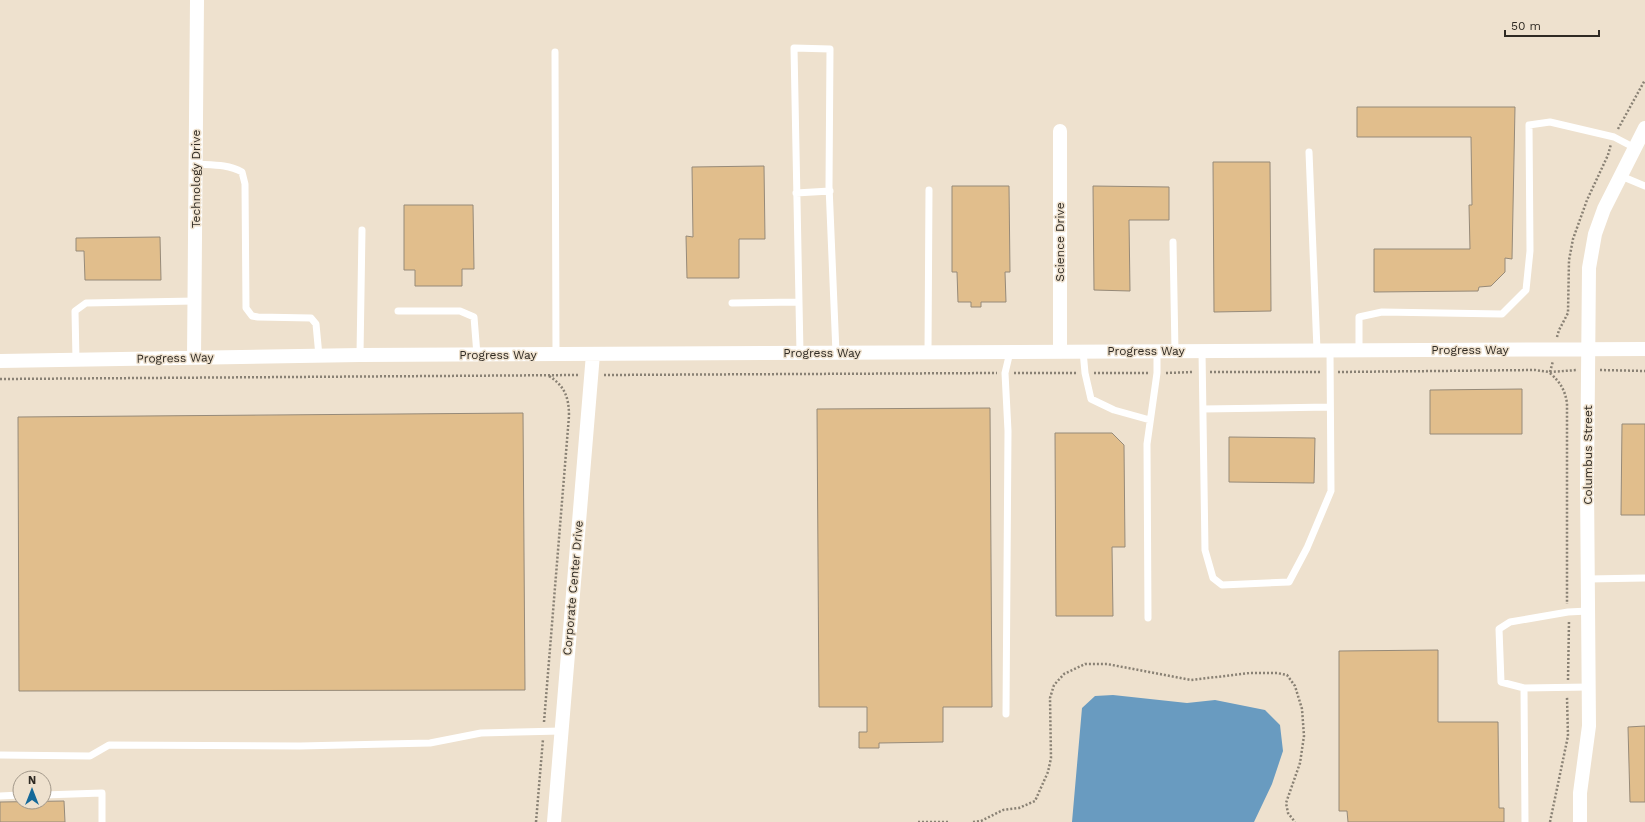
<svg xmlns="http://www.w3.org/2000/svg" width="1645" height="822" font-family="'Work Sans',sans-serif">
<rect width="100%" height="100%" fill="#eee1ce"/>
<!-- water -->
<path fill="#699bc0" d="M1113,695L1187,703L1215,700L1265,710L1280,725L1283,751L1272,784L1254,822H1072L1082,708L1095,696Z"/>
<!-- building -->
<path fill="#e1be8c" stroke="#968a79" d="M1357,107H1515L1512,259L1505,258V272L1491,286L1479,287L1478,291L1374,292V249H1470L1469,205H1472L1471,137H1357Z
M1213,162H1270L1271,311L1214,312Z
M764,166L765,239H739V278H687L686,236L693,237L692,167Z
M952,186H1009L1010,272H1005L1006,302H981V307H971V302H958L957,272H952Z
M1093,186L1169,187V220H1129L1130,291L1094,290Z
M404,205H473L474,269H462V286H415V270H404Z
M160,237L161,280H85L84,251H76V238Z
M1522,389V434H1430V390Z
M990,408L992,707H943V742L879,743V748H859V732H867V707H819L817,409Z
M523,413L525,690L19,691L18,417Z
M1622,424H1645V515H1621Z
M1055,433H1112L1124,445L1125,547H1112L1113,616H1056Z
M1229,437L1315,438L1314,483L1229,482Z
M1438,650V722H1498L1499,808H1504V822H1348L1347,811H1339V651Z
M1645,726V802H1630L1628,727Z
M64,801L65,822H0V802Z"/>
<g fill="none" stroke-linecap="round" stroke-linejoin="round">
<!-- path -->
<path stroke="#898174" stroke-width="2.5" stroke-dasharray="2 2" stroke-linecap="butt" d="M1618,129L1645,80
M1557,337L1559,330L1568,313L1569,260L1573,239L1587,200L1608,155L1611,144
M1600,370L1645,371
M1210,372H1321
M1338,372L1535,370L1550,372L1577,370
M1550,372L1553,361
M1014,373H1077
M1094,373H1149
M1166,373L1193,372
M1550,373C1560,382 1565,390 1567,403V604
M604,375L997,373
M0,379L579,375
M1568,680L1569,621
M544,722L569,416C569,398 565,386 549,376
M536,822L543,739
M918,822H948
M973,822L981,821L1003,810L1019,808L1035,801L1048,772L1051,758L1050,698L1054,685L1064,674L1085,664H1107L1191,680L1250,673H1277L1287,675L1295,686L1302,709L1304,736L1300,763L1286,803L1288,813L1295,822
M1550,822L1568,736L1567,697"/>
<!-- lane -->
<path stroke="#fff" stroke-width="7" d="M555,52L556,354
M1309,152L1317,350
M196,164C212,165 228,164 242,172L245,184L246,308L252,316L258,317L311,318L316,324L319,356
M1621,176L1645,186
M796,193L830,191
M1173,242L1175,351
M732,303L799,302
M398,311H460L474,317L477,355
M1359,350V317L1382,312L1502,314L1526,290L1530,251L1529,125L1550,122L1614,137L1635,148
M1083,351L1085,373L1091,399L1114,410L1150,420
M1202,351L1205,550L1213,578L1222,585L1289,582L1307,548L1331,491L1330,350
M928,352L929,190
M800,353L794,48L830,49L829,186L836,353
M360,355L362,230
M76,360L75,311L86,303L195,301
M1203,409L1330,407
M1588,579L1645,578
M1588,611L1568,612L1510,622L1499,629L1501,682L1524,688L1589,687
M1148,618L1147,444L1157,373V351
M1524,688L1525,822
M1006,714L1008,431L1005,373L1010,352
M0,755L90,756L109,745L300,746L430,743L481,733L561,731
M44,795L102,793V822
M0,796L20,795"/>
<!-- street -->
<path stroke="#fff" stroke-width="14" d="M1060,352V131
M194,358L197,0
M0,361L360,355L1645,349
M554,822L593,354
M1580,822V793L1589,726L1587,483L1589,268L1595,234L1604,209L1645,128"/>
</g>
<g text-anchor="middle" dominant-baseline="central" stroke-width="3" stroke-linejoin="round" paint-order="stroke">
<!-- street labels -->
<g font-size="12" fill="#2f2a23" stroke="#eee1ce">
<text transform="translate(196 179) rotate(-90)">Technology Drive</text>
<text transform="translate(1060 242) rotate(-90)">Science Drive</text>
<text x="1470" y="350">Progress Way</text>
<text x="1146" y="351">Progress Way</text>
<text x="822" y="353">Progress Way</text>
<text x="498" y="355">Progress Way</text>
<text transform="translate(175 358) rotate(-1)">Progress Way</text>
<text transform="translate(1588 455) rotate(-90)">Columbus Street</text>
<text transform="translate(573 588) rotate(-85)">Corporate Center Drive</text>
</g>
</g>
<!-- north arrow -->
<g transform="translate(32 790)"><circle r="19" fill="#eee1ce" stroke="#a2988a"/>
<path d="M0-3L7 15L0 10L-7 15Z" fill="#146999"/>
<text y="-6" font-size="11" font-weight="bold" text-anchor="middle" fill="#2f2a23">N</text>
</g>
<!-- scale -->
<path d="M1505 30v6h94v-6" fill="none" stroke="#2f2a23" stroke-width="2"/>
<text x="1511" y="30" font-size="12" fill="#2f2a23" stroke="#eee1ce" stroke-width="3" paint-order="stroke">50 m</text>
</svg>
